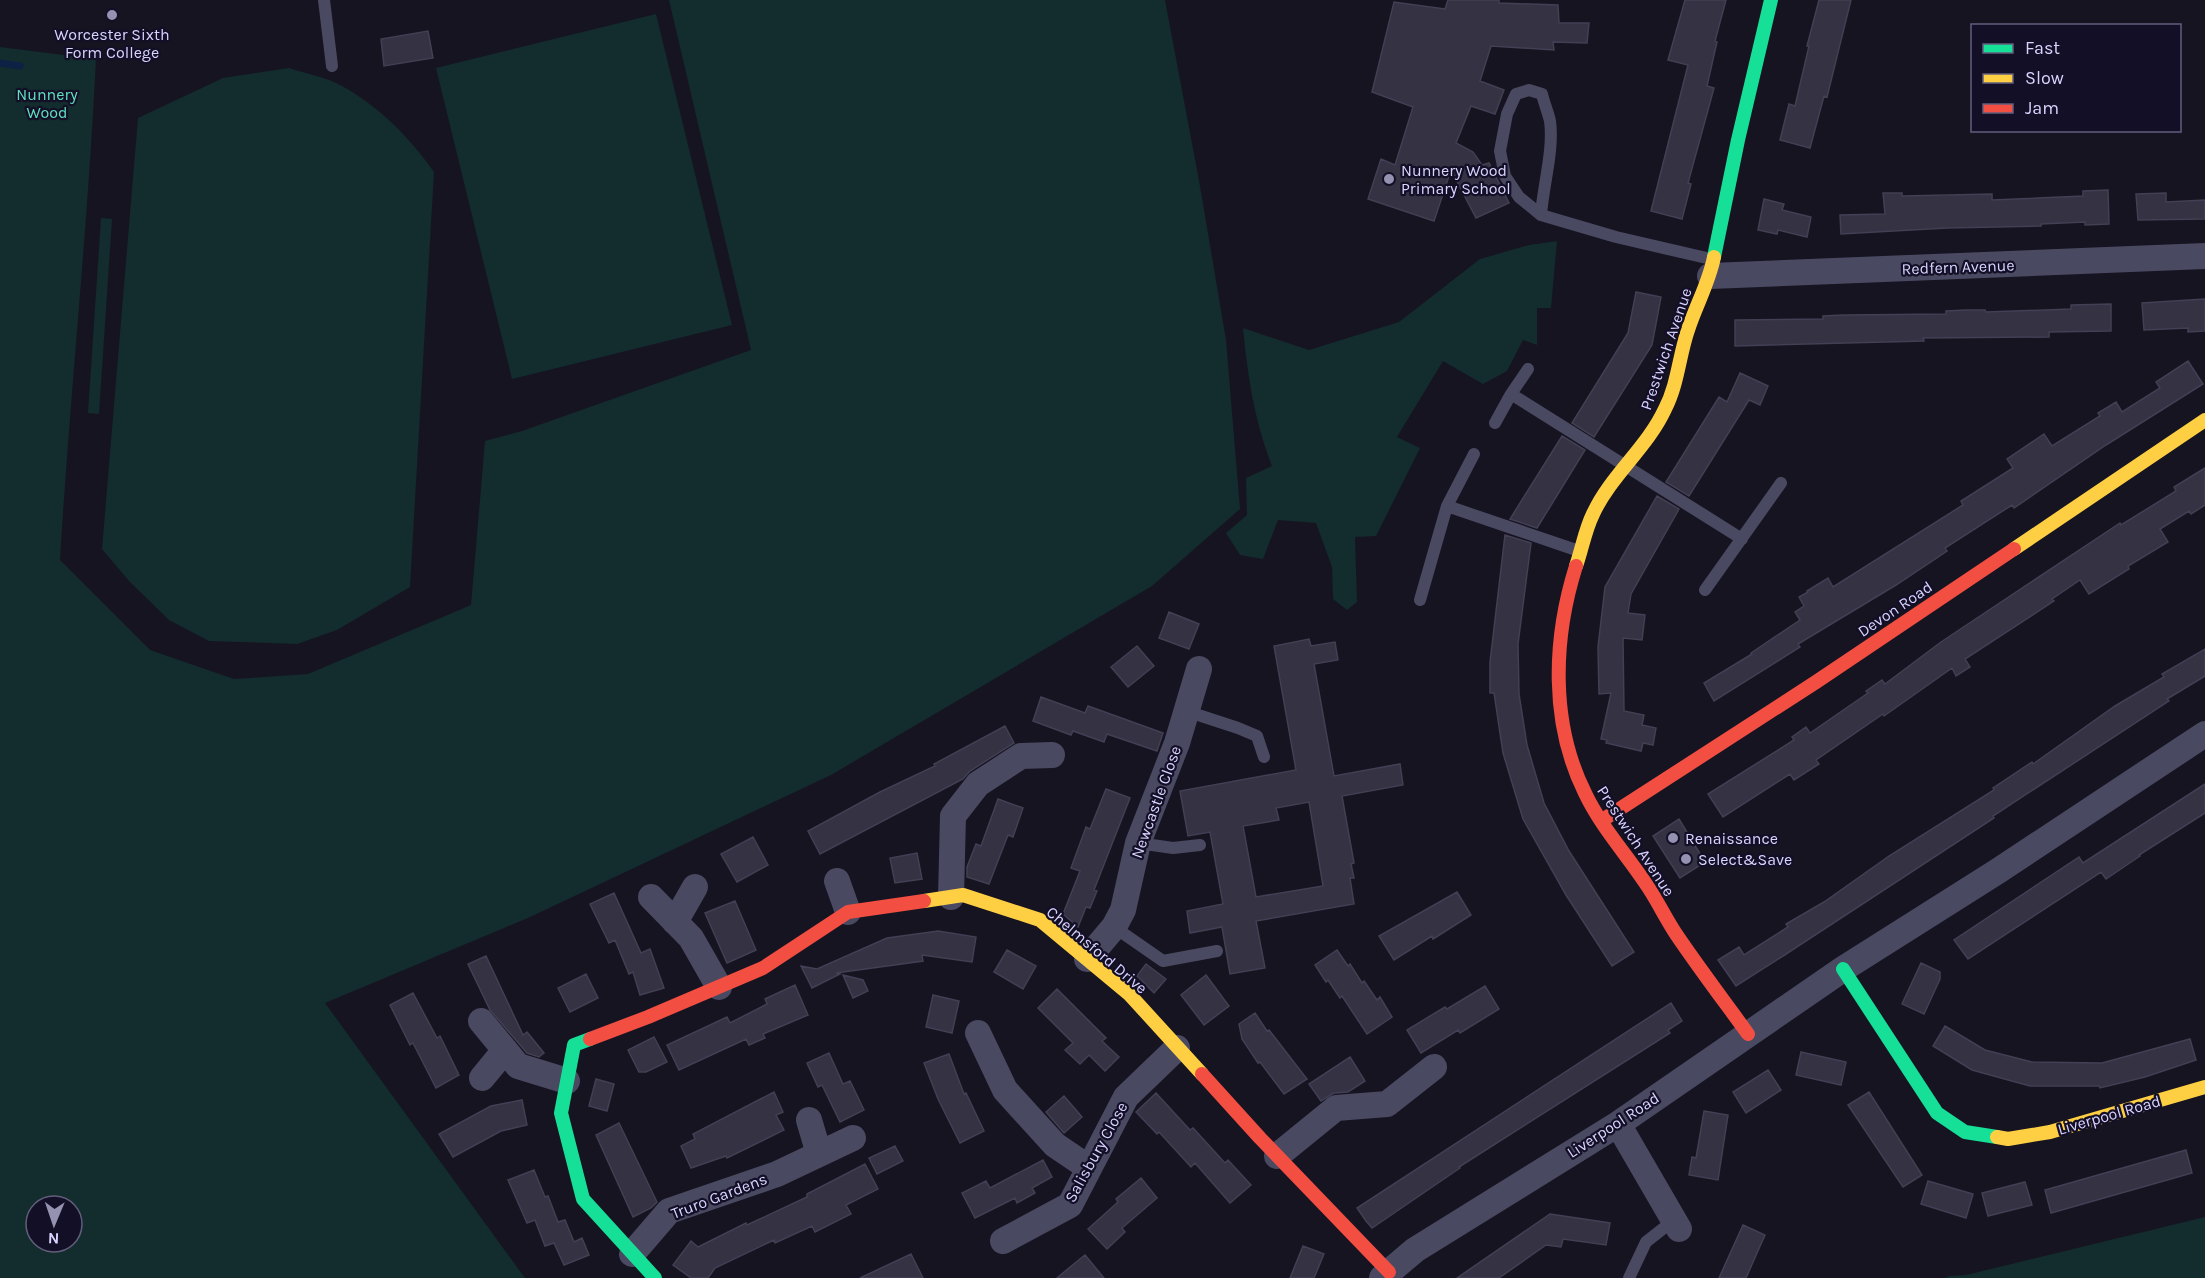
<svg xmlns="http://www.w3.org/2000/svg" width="2205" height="1278" font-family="Karla,sans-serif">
<rect width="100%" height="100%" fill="#161421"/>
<!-- green -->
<path fill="#132c2d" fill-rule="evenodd" d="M669,0H1165L1200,186L1226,340L1240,509L1152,586L831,775L528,918L325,1003L525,1278H0V47L96,59C88,226 70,393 60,560L150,650L234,679L308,674L471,605L485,441L522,431L751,350ZM36,1206H72V1242H36Z
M656,14L732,325L512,379L436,68Z
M289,68C306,74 327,77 342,86C380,107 409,137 434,172L410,587L337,630L297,644L209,641L169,620L129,581L102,549L138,118L223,78Z
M101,218L112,219L99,414L88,413Z
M1557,241L1551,308H1537V345L1523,340L1507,371L1483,384L1443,361L1397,437L1420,448L1376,536L1355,537L1357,602L1347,610L1333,599L1332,567L1316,523L1278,520L1263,559L1240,555L1226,533L1247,515L1246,478L1272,466C1254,419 1248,378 1243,328L1309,350L1399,322L1480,259L1529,245Z
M2205,1217V1278H1945L1950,1276L1966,1275Z"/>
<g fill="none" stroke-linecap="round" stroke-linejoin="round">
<!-- stream -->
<path stroke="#0d2144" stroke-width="7" d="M0,63L20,66"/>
</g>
<!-- building -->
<path fill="#343243" stroke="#433f54" stroke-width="1.5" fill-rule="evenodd" d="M1448,0H1499V3L1558,5L1559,23H1589L1587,43L1553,42L1554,50L1491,46L1480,81L1504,90L1495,114L1471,106L1456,143L1473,152L1482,165L1489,163L1509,203L1476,218L1451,170L1434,221L1368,199L1381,159L1395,165L1413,107L1372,92L1394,2L1445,9Z
M1685,0H1726L1715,41L1717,42L1707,86L1714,88L1688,183L1691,184L1682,219L1651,211L1688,65L1668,60Z
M1819,0H1851L1827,97L1824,96L1810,148L1780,140L1789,104L1795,106L1809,46H1807Z
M428,31L433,58L384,66L381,39Z
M2108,190L2109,224L2085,225V222L2041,224V226L1947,228L1841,234L1840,215L1885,214L1883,193H1902V196L1992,194V200L2083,196V191Z
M2166,193V202L2205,200V219L2138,220L2136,194Z
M1764,199L1784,204L1782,210L1811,217L1807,237L1778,230L1777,234L1758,230Z
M1636,292L1661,297L1652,345L1594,437L1572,423L1628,333Z
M2205,299V331L2188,332V328L2144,330L2142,303Z
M2111,304V331L2049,332V337L1923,338L1924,341L1735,346V320L1823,319V316L1843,315L1946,314V311L1966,310H1985L1986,312L2071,309V305Z
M2188,361L2203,384L2106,445L2014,508L2012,505L1945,548L1947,551L1896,585L1798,644L1800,647L1714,701L1704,683L1752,654L1751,653L1800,620L1795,612L1804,606L1799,597L1808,592L1807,591L1828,578L1833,587L1963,505L1961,501L2013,468L2007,459L2044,434L2052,446L2100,416L2098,413L2116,402L2122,412L2160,388L2156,382Z
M1740,373L1768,386L1760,405L1749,400L1689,496L1666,482L1719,397L1727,402Z
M1562,436L1585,450L1537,528L1510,519Z
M2205,468V505L2191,514L2189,511L2160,529L2168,542L2128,566L2129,569L2089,594L2080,580L2052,599L2054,601L1965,659L1970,667L1956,676L1952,668L1884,716L1883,714L1816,760L1819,764L1794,780L1790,774L1723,817L1708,794L1794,740L1792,737L1806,727L1810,733L1868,693L1866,691L1882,680L1885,684L1941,642L2120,523L2121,525L2176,491L2174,487Z
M1657,496L1679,509L1631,594L1628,613L1645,615L1642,640L1623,638L1624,711L1644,715L1642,725L1656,728L1653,745L1643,743L1641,751L1606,743L1607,740L1601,739L1611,693L1599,694L1598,647L1605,587Z
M1505,535L1531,543L1518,644L1519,694L1527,745L1544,803L1569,851L1634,952L1612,966L1566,895L1523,819L1503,753L1494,693H1490V662Z
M1169,612L1199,624L1189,649L1159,638Z
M1309,639L1311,646L1335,642L1338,660L1314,664L1334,776L1400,764L1403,785L1342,796L1354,863L1351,864L1354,878H1350L1354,904L1256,921L1265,968L1230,974L1222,927L1190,933L1187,911L1223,904L1210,832L1188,836L1180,791L1296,770L1274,646ZM1309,802L1323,886L1256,897L1243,826L1279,820L1276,808Z
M1137,646L1154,666L1128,687L1111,667Z
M2205,649V676L2167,699L2169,701L1993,816L1994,818L1783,956L1736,986L1718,960L1739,947L1744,955L1788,927L1786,924L1824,902L1889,856L1994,790L1993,788L2032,762L2033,764L2115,706L2164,677L2162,674Z
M1041,697L1085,713L1088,706L1163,733L1157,751L1107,734L1104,742L1073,731L1071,735L1033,721Z
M1005,726L1014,743L970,771L963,779L820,854L808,831L880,792L935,766L934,764Z
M2205,784V813L2139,855L2140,856L2106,879L2101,872L1968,959L1954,940L2079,857L2083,863Z
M1106,789L1130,798L1094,890L1097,891L1090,908L1086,907L1078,927L1063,914L1080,871L1071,868L1086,827L1090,829Z
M998,799L1023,808L1013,837L1008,835L989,884L967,877V867L976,844L981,846Z
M1679,819L1705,862L1680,878L1653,836Z
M753,837L768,865L737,882L721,854Z
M917,853L922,879L895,883L890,858Z
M1457,892L1471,915L1433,939L1432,936L1394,960L1379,936Z
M614,893L641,953L650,949L664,988L640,995L633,972L629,974L615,940L609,943L590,904Z
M735,901L756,950L727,963L705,913Z
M938,931L976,937L972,962L922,955L923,961L836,973L840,974L812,988L801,966L817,969L887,938Z
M1007,950L1036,966L1023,989L994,972Z
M1337,950L1348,966L1350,964L1362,983L1364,981L1377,1000L1380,997L1392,1017L1367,1034L1342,996L1340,998L1328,980L1326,982L1315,965Z
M486,956L523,1035L527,1032L544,1053L539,1057L527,1053L490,1010L468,964Z
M1921,963L1940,972V979L1924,1014L1902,1004Z
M1146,964L1166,979L1154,993L1137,976Z
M586,974L598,998L570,1012L558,988Z
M843,975L863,980L868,991L853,998Z
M1206,975L1229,1006L1204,1025L1181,995Z
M795,985L808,1015L763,1034L765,1038L749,1045L746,1039L679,1070L667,1045L727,1017L730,1023L767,1004L765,999Z
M1485,986L1499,1009L1460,1033L1458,1030L1421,1053L1407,1030L1445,1007L1447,1009Z
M1057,989L1106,1038L1102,1041L1119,1057L1105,1071L1089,1055L1080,1064L1065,1050L1073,1043L1038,1008Z
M413,993L437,1038L440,1036L459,1075L436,1088L413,1043L410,1045L390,1005Z
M933,995L959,1001L952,1033L926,1027Z
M1671,1003L1682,1021L1668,1030L1670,1033L1459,1167L1460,1168L1372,1228L1366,1221L1357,1208Z
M1255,1013L1267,1031L1269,1030L1307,1079L1284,1094L1260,1062L1258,1063L1242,1039L1239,1024Z
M1945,1026L1985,1050L2032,1062L2102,1063L2190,1039L2196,1060L2145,1077L2100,1088L2099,1086H2030L1972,1070L1933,1046Z
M654,1037L667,1062L646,1072H639L628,1050Z
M1801,1052L1846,1062L1841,1085L1796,1075Z
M829,1053L843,1084L850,1081L864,1110L840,1122L822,1085L818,1087L807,1063Z
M949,1054L964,1094L966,1093L984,1131L960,1143L938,1099L924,1063Z
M1350,1057L1365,1081L1348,1092L1334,1093L1321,1101L1309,1084Z
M1768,1070L1781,1090L1746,1113L1733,1092Z
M596,1079L614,1084L607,1111L589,1106Z
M774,1092L783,1112L776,1115L784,1130L727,1158L726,1156L691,1168L681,1146L695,1139L693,1134Z
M1869,1092L1922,1175L1903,1187L1848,1105Z
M1156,1093L1190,1130L1193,1128L1225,1163L1228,1160L1251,1185L1230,1203L1195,1163L1191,1167L1159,1132L1157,1134L1136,1112Z
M1064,1096L1082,1117L1064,1133L1046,1112Z
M522,1100L527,1125L501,1131L453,1157L439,1134L491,1106Z
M1704,1111L1728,1115L1718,1180L1689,1175L1692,1157L1696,1158Z
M619,1123L657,1202L651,1208L633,1217L596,1135Z
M895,1146L903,1161L877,1174L869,1158Z
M2186,1150L2192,1173L2051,1213L2045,1190Z
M1043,1160L1052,1177L1032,1188L1035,1193L1017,1203L1015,1198L975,1218L962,1193L986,1181L990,1188Z
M865,1164L878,1189L846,1205L851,1214L815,1232L812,1226L775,1243L774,1240L715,1268L708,1278H691L673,1265L691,1241L698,1247L746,1223L747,1225L807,1197V1194Z
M534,1170L545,1197L548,1196L558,1222L565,1220L574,1242L582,1238L589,1255L564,1265L554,1243L545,1246L535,1220L527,1223L508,1180Z
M1141,1178L1157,1198L1122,1228L1125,1232L1107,1249L1088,1229L1118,1202L1116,1199Z
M1928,1181L1973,1194L1966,1218L1921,1204Z
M2025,1182L2032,1205L1988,1216L1982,1193Z
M1550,1214L1610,1223L1606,1245L1563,1239L1561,1247L1546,1245L1499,1278H1457Z
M1743,1225L1765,1235L1757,1253L1746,1278H1719Z
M1303,1246L1324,1254L1314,1278H1290Z
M911,1254L923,1278H860Z
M1085,1255L1104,1278H1057L1075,1263Z"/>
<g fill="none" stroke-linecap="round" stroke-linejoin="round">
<!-- lane -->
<path stroke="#4a4962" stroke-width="12" d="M324,0L332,66
M1541,215C1543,186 1554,150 1550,121C1548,112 1544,103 1542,94L1529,90L1516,94L1507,114L1500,151L1505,176L1519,197L1541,215L1616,237L1711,259
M1511,394L1528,369
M1495,423L1511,394L1742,539
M1447,506L1579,551
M1705,590L1781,483
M1420,600L1447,506L1474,454
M1186,711L1238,728L1257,736L1264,757
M1138,843L1173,848L1200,845
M1114,927L1163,961L1217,951
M1629,1278L1646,1242L1674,1220"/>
<!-- street -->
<path stroke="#4a4962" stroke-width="26" d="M1710,276L2205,256
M837,881L848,912
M651,897L691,938L719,987
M951,897L953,816L978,784L1021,756L1052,755
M675,922L695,887
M1087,959L1114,927L1123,910L1138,843L1177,743L1199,669
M481,1021L518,1066L567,1081
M978,1033L1005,1090L1055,1145L1089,1168
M482,1078L505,1050
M809,1120L819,1154
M1618,1124L1679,1229
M1277,1156L1336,1108L1387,1104L1434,1067
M1003,1241L1070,1205L1126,1097L1177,1048
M632,1254L669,1211L777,1174L853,1138
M1382,1278L1415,1250L1618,1124L1843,969L1998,871L2205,734"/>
<!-- fast -->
<path stroke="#16e098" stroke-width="14" d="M1714,257L1738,140L1771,0
M1843,969L1937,1113L1965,1132L1997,1137
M590,1039L574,1045L561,1113L583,1199L655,1278"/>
<!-- slow -->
<path stroke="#ffcf43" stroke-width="14" d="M2014,549L2205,420
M1576,566C1582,549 1585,530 1593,514C1611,475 1647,448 1665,409C1678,384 1679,356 1688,330C1696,305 1709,283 1714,257
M924,901L963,895L1040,920L1129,994L1202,1074
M1997,1137L2008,1139L2050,1132L2205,1087"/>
<!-- jam -->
<path stroke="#f24e42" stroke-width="14" d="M1576,566C1553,639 1550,723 1585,793C1601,827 1628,856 1648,887C1658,902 1666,919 1676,934C1699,968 1724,1001 1748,1034
M1601,821L1816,682L2014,549
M590,1039L648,1017L763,968L848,912L924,901
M1202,1074L1260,1138L1389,1272"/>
</g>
<!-- markers -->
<g fill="#9591b1" stroke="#130f26" stroke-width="2">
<circle cx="112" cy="15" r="6"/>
<circle cx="1389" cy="179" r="6"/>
<circle cx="1673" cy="838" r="6"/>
<circle cx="1686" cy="859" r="6"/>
</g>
<g text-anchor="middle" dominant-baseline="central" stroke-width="4.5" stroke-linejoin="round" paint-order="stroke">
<!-- poi labels -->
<g font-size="16" fill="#d9d4ff" stroke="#130f26" text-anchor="start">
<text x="112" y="34" text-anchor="middle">Worcester Sixth<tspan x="112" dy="18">Form College</tspan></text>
<text x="1401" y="170">Nunnery Wood<tspan x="1401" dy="18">Primary School</tspan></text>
<text x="1685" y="838">Renaissance</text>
<text x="1698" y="859">Select&amp;Save</text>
</g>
<!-- park labels -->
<g font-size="16" fill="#5fe0c0" stroke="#130f26">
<text x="47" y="94">Nunnery<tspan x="47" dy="18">Wood</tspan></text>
</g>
<!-- street labels -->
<g font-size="16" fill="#d9d4ff" stroke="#130f26">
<text transform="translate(1958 267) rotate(-2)">Redfern Avenue</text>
<text transform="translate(1666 349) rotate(-71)">Prestwich Avenue</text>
<text transform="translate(1895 609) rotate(-34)">Devon Road</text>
<text transform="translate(1156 802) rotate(-70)">Newcastle Close</text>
<text transform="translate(1636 841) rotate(57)">Prestwich Avenue</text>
<text transform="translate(1097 950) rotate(40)">Chelmsford Drive</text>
<text transform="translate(2109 1115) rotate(-16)">Liverpool Road</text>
<text transform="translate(1613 1125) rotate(-33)">Liverpool Road</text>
<text transform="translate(1096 1152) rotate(-61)">Salisbury Close</text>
<text transform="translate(719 1196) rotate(-21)">Truro Gardens</text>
</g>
</g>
<!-- legend -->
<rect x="1971" y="24" width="210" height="108" fill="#130f26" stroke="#625e7d" stroke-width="1.5"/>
<rect x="1983" y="44" width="30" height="9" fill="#16e098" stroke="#625e7d" stroke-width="1.5"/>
<text x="2025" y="54" font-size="18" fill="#d9d4ff">Fast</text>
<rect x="1983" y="74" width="30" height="9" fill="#ffcf43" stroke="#625e7d" stroke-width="1.5"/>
<text x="2025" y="84" font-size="18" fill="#d9d4ff">Slow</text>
<rect x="1983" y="104" width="30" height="9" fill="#f24e42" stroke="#625e7d" stroke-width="1.5"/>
<text x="2025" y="114" font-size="18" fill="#d9d4ff">Jam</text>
<!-- north arrow -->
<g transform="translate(54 1224) rotate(182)"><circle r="28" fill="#130f26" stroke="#625e7d" stroke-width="1.5"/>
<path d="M0-4.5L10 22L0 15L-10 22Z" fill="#9591b1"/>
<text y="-9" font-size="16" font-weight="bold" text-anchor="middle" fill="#d9d4ff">N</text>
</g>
</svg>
